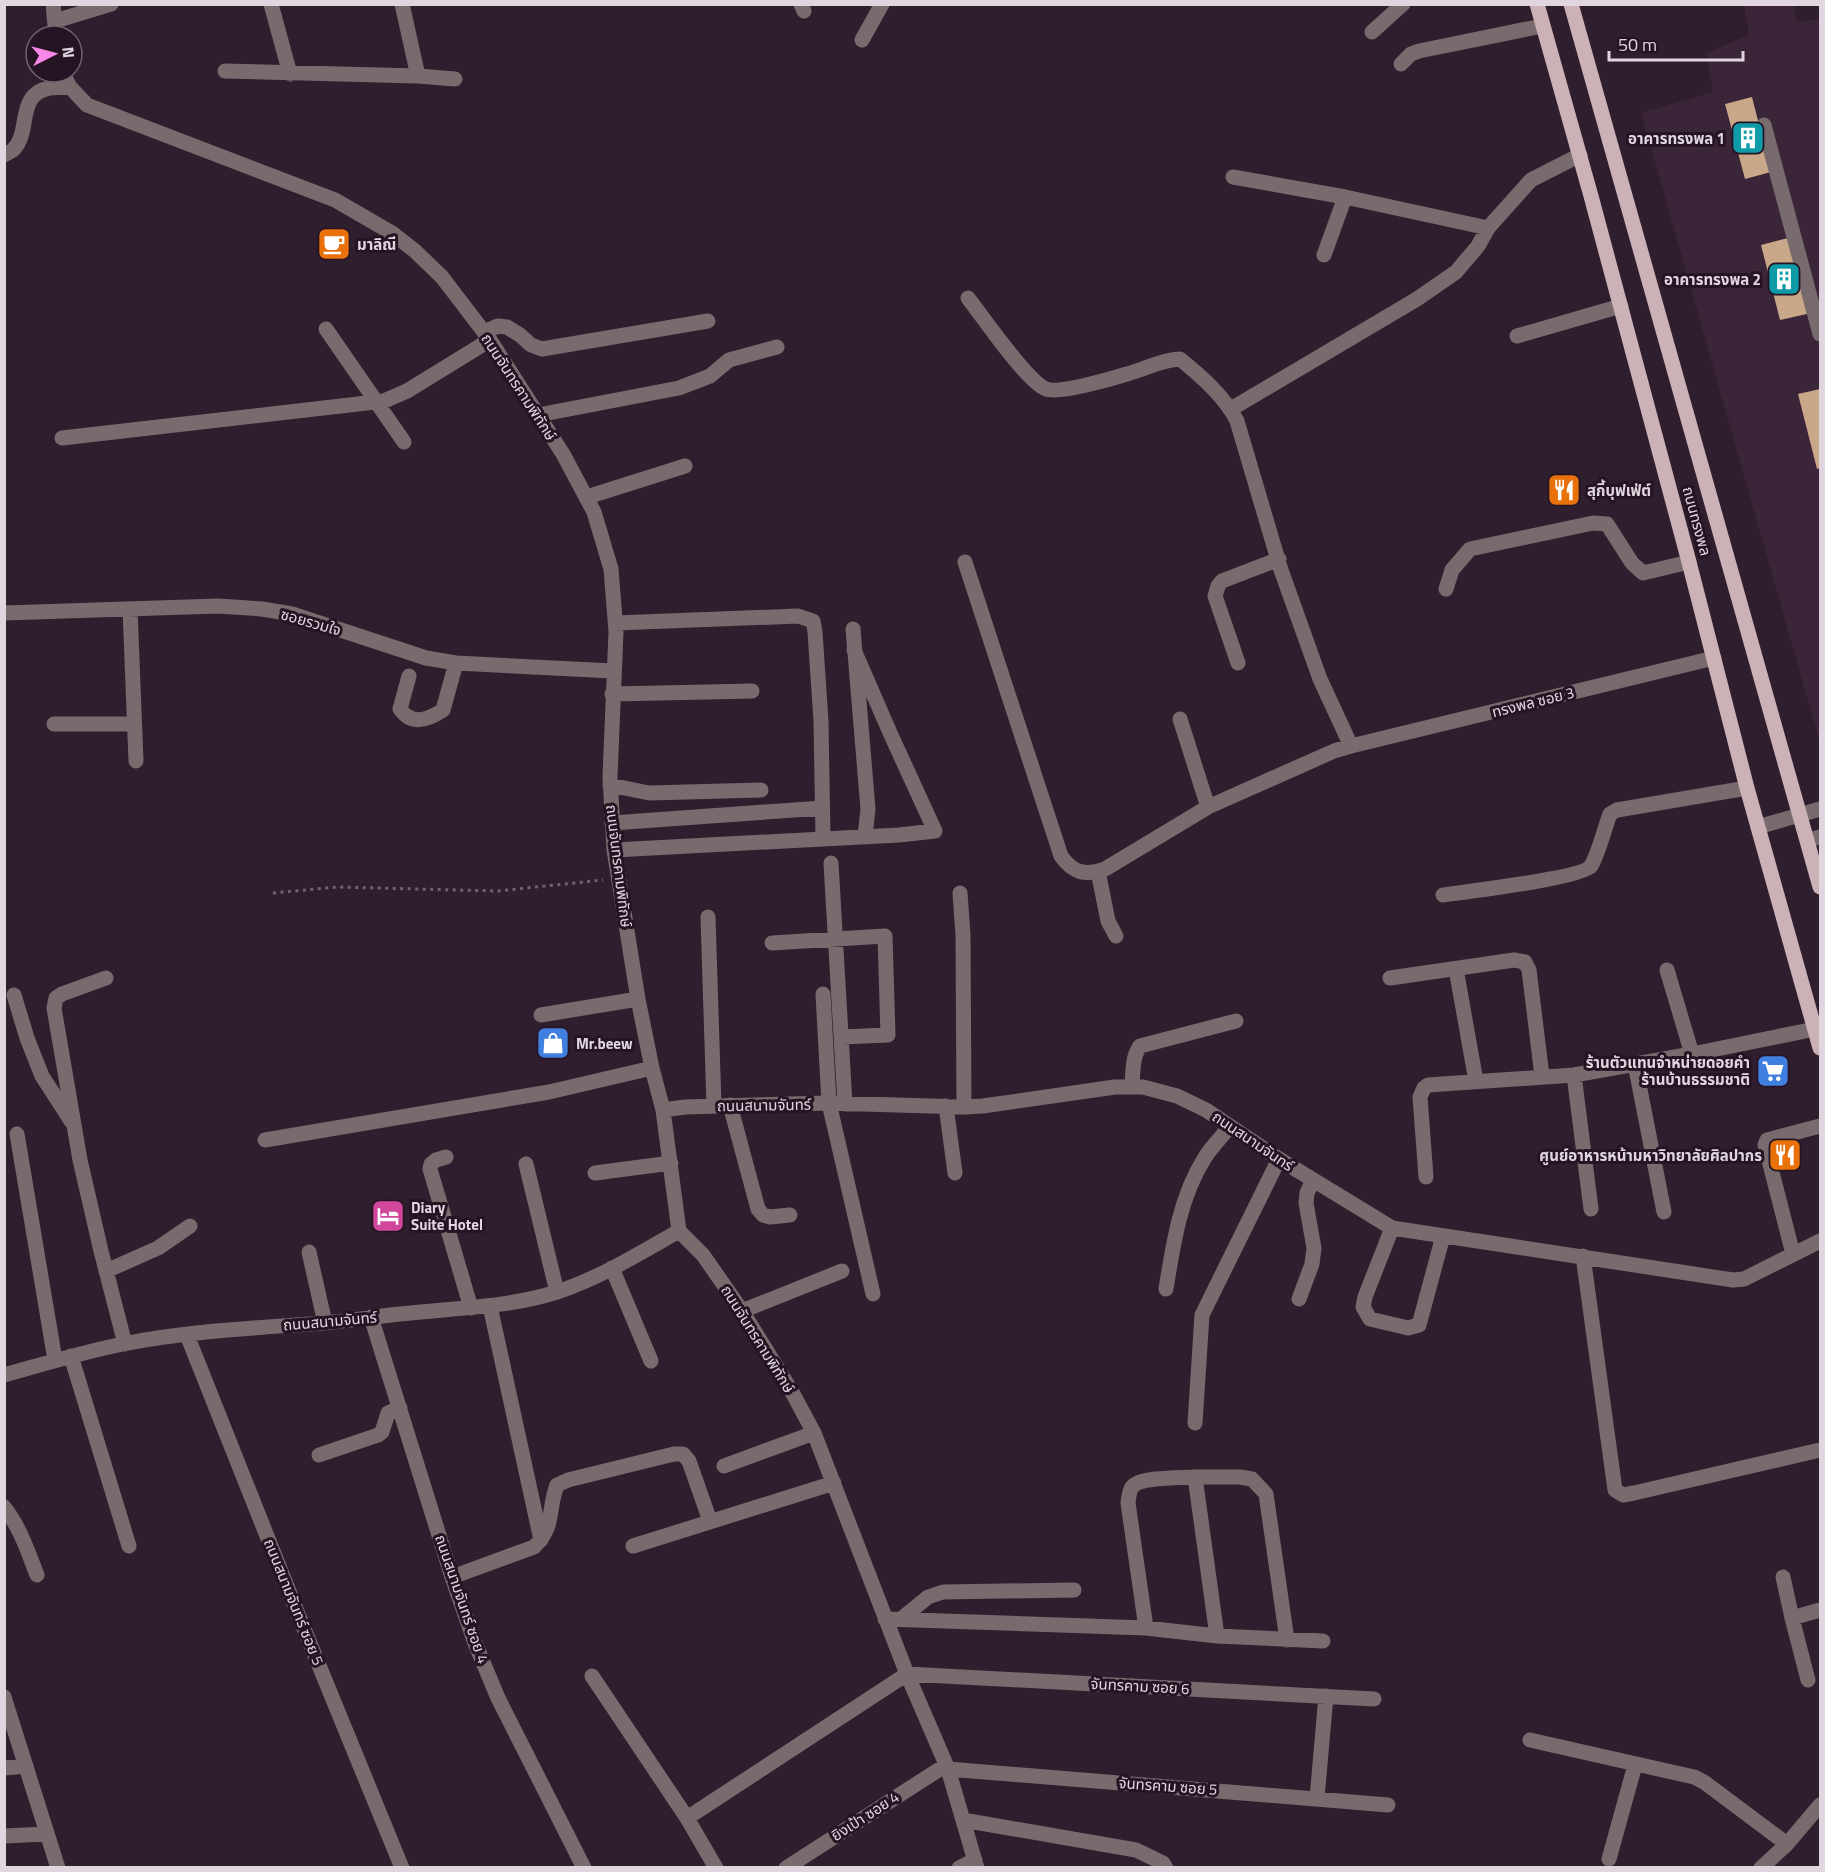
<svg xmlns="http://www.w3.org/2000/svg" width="1825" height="1872" font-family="'Titillium Web','Noto Sans Thai',sans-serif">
<rect width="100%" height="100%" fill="#2f1e2e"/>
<!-- built -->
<path fill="#3b2539" d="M1744,5H1794L1797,22L1820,19V743L1641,113L1713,92L1706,53L1749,35Z"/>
<!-- building -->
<path fill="#c9a789" d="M1752,97L1771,172L1745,179L1725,104Z
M1788,238L1807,314L1780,320L1761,245Z
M1820,389V468L1817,469L1798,394Z"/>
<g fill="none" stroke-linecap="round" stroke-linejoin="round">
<!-- path -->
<path stroke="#726371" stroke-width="3" stroke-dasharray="3 4.5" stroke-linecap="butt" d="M273,893L337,887L498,891L603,880"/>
<!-- minor -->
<path stroke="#786b6e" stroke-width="15" d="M53,4L56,36
M271,4L290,74
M402,4L418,76
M801,4L804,11
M55,21L111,4
M1372,32L1403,4
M862,40L882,4
M1401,64L1411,54L1419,51L1542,26
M225,71L418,76L455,79
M62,72L70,87L87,105L335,200L392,233L415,251L442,277L490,340L563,454L594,512L611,569L616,632L610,777L614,850L638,999L652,1068L663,1110L679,1231L703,1255L742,1311L792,1392L814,1433L907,1674L948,1769L977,1868
M1764,125L1820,334
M4,155C7,153 10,152 13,150C32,132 15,94 50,88C56,87 63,88 70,87
M1233,177L1345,197L1488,228
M1324,255L1345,197
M968,298C983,317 1027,382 1046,389C1059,394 1111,379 1127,374C1146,369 1160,360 1180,359C1201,376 1225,397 1237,421L1281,570L1320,679L1351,746
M326,329L404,442
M484,332L498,326L507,327L520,335L531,345L542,349L708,321
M1517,336L1621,306
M1231,409L1417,299L1456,272L1478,246L1488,228L1531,180L1580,155
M538,415L679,388L710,376L729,360L777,347
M62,438L384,401L407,391L490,340
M587,497L685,466
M965,562L1061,856C1073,873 1085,876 1105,869L1208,807L1334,751L1351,746L1714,658
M1446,589L1452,570L1470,549L1593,523L1607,524L1632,563L1643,573L1689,562
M130,609L136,761
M4,613L218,606L262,609L292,614L426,658L456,663L613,671
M616,623L798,616L813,621L815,632L821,721L823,838
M853,629L868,809L865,836
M1238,663L1215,596L1218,586L1222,581L1279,559
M409,676L400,709C412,726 428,720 443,710L456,663
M612,694L752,691
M1180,719L1208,807
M54,724H134
M610,785L649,793L761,790
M612,823L822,808
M1758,827L1820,809
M1808,840L1820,837
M614,850L899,835L935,831L891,735L854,650
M831,863L845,1104
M1098,871L1108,921L1116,936
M960,893L963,935L964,1107
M1443,895C1464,892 1582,878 1591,866C1598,855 1605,827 1610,814L1617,810L1747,788
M708,917L714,1106
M772,943L885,936L888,1035L841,1037
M1456,969L1476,1081
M1667,970L1692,1054
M106,978L62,994L56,998L54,1008L80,1160L101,1251L125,1344
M1390,978L1514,960L1525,962L1529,970L1542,1076
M823,994L829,1103L873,1294
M14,995L27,1038L42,1076L71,1121
M541,1015L638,999
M1635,1064L1664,1212
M1574,1075L1591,1209
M1132,1087C1133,1073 1132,1057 1140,1046L1236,1021
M730,1105L758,1209L763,1215L770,1217L790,1215
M946,1106L955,1173
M663,1110L685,1107L829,1103L964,1107L983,1106L1115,1087H1143L1177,1096L1206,1110L1279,1159L1392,1228L1733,1280L1744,1279L1820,1241
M17,1134L55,1360
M265,1140L549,1092L652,1068
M446,1157L436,1160L431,1164L430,1169L471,1308
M526,1164L557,1292
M595,1173L671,1163
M1426,1177L1420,1097L1424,1088L1428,1085L1574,1075L1692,1054L1815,1029
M1392,1228L1365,1297L1363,1307L1370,1319L1408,1328L1419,1325L1443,1236
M309,1252L325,1323
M1793,1254L1765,1145L1767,1140L1820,1126
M1583,1256L1615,1490L1623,1495L1634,1493L1820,1450
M612,1268L651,1361
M106,1271L158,1248L190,1226
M1166,1289C1173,1245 1180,1197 1204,1159C1211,1147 1222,1137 1230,1126
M1299,1299L1312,1264L1314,1248L1306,1203L1307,1193L1313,1180
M490,1306L541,1540
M742,1311L842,1271
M371,1317L452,1577L475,1643L498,1698L584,1868
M187,1335L298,1614L402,1868
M71,1356L129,1546
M4,1375C44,1364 83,1352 123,1344C189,1331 256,1328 323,1323C348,1321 374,1317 400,1314C452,1308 506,1308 557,1292C600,1278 640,1253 679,1231
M1195,1423L1202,1315L1279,1159
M319,1455L378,1435L382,1432L388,1413L400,1408
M724,1466L814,1433
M4,1507C20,1527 28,1552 37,1575
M633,1546L834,1483
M452,1577L534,1547C556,1525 547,1511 557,1485L568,1480L674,1454H683L689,1461L710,1521
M1783,1577L1792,1618L1820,1610
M1792,1618L1808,1680
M885,1619L1146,1628L1217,1636L1323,1641
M901,1619L928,1597L943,1592L1074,1590
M1146,1628L1128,1503C1129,1497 1129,1489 1134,1485C1144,1477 1181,1478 1195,1477
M1217,1636L1195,1477H1240L1252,1479L1266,1494L1287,1640
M592,1676L687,1818L716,1868
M4,1697L58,1868
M1530,1740L1694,1777L1704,1782L1787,1844
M4,1768L26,1766
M948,1769L1388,1805
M1317,1798L1326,1696
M687,1818L907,1674L1374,1699
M963,1820L1136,1850L1163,1863L1166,1868
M4,1836L47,1834
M1609,1859L1635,1765
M786,1868L946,1765
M959,1868L975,1860
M1761,1868L1787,1844L1820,1805"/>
<!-- major -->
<path stroke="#ccb1b7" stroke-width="15" d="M1537,4L1591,196L1689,562L1747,788L1820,1048
M1571,4L1820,887"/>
</g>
<!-- icons -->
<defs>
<symbol id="building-square" viewBox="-11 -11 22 22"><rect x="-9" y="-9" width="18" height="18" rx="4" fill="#0f9aa8" stroke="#251524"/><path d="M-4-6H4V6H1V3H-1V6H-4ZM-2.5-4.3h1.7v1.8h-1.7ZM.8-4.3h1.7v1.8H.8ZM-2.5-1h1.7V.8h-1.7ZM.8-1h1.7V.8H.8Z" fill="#fff"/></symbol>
<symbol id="cafe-square" viewBox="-11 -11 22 22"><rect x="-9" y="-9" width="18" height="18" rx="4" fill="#e8710a" stroke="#251524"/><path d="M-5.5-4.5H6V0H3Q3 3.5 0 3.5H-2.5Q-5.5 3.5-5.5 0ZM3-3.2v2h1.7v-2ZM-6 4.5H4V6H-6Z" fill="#fff"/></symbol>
<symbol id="restaurant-square" viewBox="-11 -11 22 22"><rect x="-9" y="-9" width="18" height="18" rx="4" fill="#e8710a" stroke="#251524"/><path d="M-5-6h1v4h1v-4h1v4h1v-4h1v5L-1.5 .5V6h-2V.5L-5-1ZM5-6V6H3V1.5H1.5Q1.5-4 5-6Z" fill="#fff"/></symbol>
<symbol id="shop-square" viewBox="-11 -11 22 22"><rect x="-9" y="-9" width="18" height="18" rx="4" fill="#3f7fe0" stroke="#251524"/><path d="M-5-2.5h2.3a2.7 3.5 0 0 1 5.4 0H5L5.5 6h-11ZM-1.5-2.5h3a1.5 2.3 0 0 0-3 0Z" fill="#fff"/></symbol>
<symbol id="supermarket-square" viewBox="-11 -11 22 22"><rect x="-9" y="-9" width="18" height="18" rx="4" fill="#3f7fe0" stroke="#251524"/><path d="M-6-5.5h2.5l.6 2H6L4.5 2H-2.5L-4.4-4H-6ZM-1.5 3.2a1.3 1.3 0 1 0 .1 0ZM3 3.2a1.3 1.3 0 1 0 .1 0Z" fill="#fff"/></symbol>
<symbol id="hotel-square" viewBox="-11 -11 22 22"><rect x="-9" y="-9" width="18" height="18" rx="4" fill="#d1479c" stroke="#251524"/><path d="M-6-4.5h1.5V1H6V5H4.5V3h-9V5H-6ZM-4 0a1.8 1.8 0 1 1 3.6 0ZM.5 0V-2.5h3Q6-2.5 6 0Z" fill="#fff"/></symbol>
</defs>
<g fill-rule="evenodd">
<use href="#building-square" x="1729" y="119" width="38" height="38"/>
<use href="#cafe-square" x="315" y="225" width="38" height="38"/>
<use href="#building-square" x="1765" y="260" width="38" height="38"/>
<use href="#restaurant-square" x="1545" y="471" width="38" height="38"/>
<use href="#shop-square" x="534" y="1024" width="38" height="38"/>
<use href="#supermarket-square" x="1754" y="1052" width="38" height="38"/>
<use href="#restaurant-square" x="1766" y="1136" width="38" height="38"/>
<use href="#hotel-square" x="369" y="1197" width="38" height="38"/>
</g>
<g text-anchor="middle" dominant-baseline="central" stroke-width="6" stroke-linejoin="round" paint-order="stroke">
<!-- poi labels -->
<g font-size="15" font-weight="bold" fill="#e1d6e0" stroke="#251524" text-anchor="end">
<text x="1725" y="138">อาคารทรงพล 1</text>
<text x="357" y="244" text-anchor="start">มาลิณี</text>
<text x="1761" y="279">อาคารทรงพล 2</text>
<text x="1587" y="490" text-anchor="start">สุกี้บุฟเฟ่ต์</text>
<text x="576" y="1043" text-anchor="start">Mr.beew</text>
<text x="1750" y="1062">ร้านตัวแทนจำหน่ายดอยคำ<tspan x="1750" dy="17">ร้านบ้านธรรมชาติ</tspan></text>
<text x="1762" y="1155">ศูนย์อาหารหน้ามหาวิทยาลัยศิลปากร</text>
<text x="411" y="1207" text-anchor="start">Diary<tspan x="411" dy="17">Suite Hotel</tspan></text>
</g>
<!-- street labels -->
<g font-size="15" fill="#e1d6e0" stroke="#251524">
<text transform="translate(519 387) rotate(57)">ถนนจันทรคามพิทักษ์</text>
<text transform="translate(1697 521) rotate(75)">ถนนทรงพล</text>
<text transform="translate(311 622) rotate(16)">ซอยรวมใจ</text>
<text transform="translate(1533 702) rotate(-14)">ทรงพล ซอย 3</text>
<text transform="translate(619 866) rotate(83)">ถนนจันทรคามพิทักษ์</text>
<text transform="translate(764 1105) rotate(-1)">ถนนสนามจันทร์</text>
<text transform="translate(1253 1141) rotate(34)">ถนนสนามจันทร์</text>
<text transform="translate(330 1321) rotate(-5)">ถนนสนามจันทร์</text>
<text transform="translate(758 1339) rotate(58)">ถนนจันทรคามพิทักษ์</text>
<text transform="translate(462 1599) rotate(71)">ถนนสนามจันทร์ ซอย 4</text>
<text transform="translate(294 1602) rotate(68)">ถนนสนามจันทร์ ซอย 5</text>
<text transform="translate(1140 1686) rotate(3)">จันทรคาม ซอย 6</text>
<text transform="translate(1168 1786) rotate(4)">จันทรคาม ซอย 5</text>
<text transform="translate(865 1816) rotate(-33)">ยิงเป้า ซอย 4</text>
</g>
</g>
<!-- border -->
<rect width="1825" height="1872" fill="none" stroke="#e1d6e0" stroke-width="12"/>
<!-- north arrow -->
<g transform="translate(54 54) rotate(84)"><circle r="28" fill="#251524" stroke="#70626f" stroke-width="1.5"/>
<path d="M0-4.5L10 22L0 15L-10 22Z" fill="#f987e9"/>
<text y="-9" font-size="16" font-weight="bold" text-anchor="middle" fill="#e1d6e0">N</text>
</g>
<!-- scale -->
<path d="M1609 51v9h134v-9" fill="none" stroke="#e1d6e0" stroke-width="3"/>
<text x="1618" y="51" font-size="18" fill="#e1d6e0" stroke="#251524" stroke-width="4.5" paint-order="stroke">50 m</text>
</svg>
